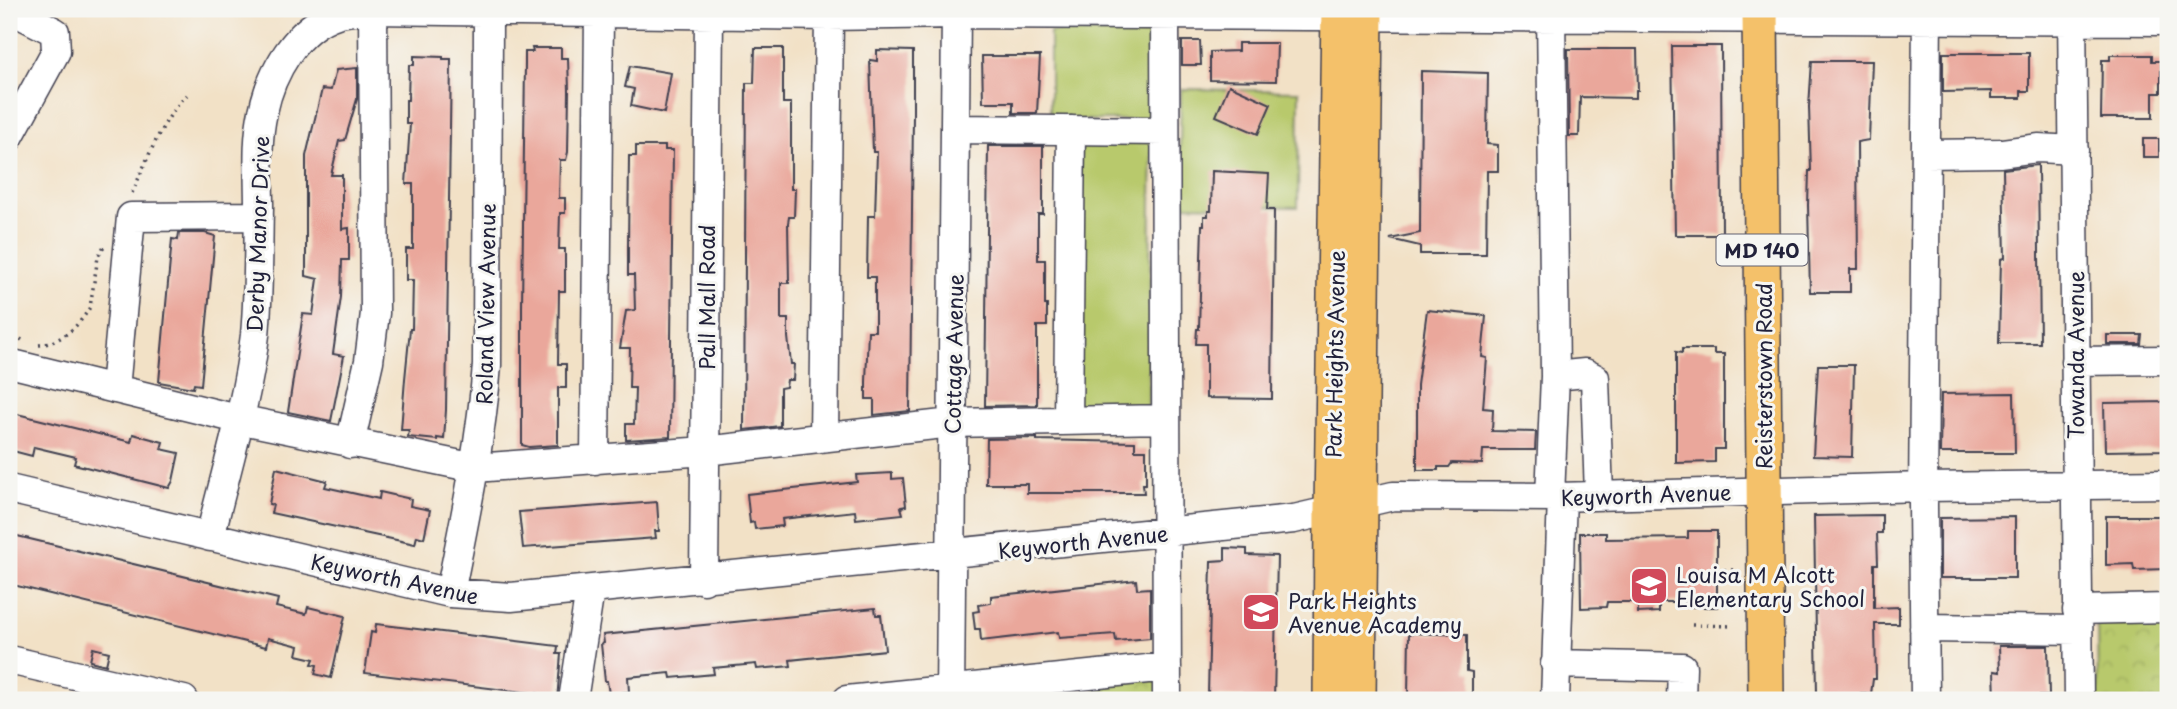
<svg xmlns="http://www.w3.org/2000/svg" width="2177" height="709" font-family="'Playpen Sans',sans-serif">
<defs>
<pattern id="park-crowns" width="20" height="18" patternUnits="userSpaceOnUse" patternTransform="scale(1.75)"><rect width="20" height="18" fill="#b8c96c"/><path d="M2 6a3 3 0 1 1 6 0M12 15a3 3 0 1 1 6 0" fill="none" stroke="#9eac5e"/></pattern>
</defs>
<rect width="100%" height="100%" fill="#f6f6f2"/>
<filter id="ink" filterUnits="userSpaceOnUse"><feTurbulence type="fractalNoise" baseFrequency=".0143" numOctaves="2"/><feDisplacementMap in="SourceGraphic" scale="14" xChannelSelector="R" yChannelSelector="G"/><feConvolveMatrix kernelMatrix="1 2 1 2 8 2 1 2 1" color-interpolation-filters="sRGB"/></filter>
<filter id="wash" filterUnits="userSpaceOnUse"><feTurbulence type="fractalNoise" baseFrequency=".00686" numOctaves="4" result="noise"/><feDisplacementMap in="SourceGraphic" scale="28" xChannelSelector="R" yChannelSelector="G"/><feGaussianBlur stdDeviation="1.57" result="paint"/><feColorMatrix in="noise" values="0 0 0 0 0 0 0 0 0 0 0 0 0 0 0 0 0 1.4 0 .05"/><feComposite in="paint" operator="in"/></filter>
<g filter="url(#wash)">
<rect width="100%" height="100%" fill="#f2e1c6"/>
<!-- park -->
<path fill="url(#park-crowns)" stroke="#6d7654" stroke-width="2" d="M2168,618V700H2098L2097,623Z
M1161,676V700H1095V682Z"/>
<!-- garden -->
<path fill="#b8c96c" stroke="#6d7654" stroke-width="2" d="M1050,32H1150L1151,120H1050Z
M1181,89L1299,91L1298,207L1179,205Z
M1080,139L1152,140L1148,407L1075,405Z"/>
<g id="blocks">
<!-- building -->
<path fill="#eaa79b" d="M1182,41H1200L1201,65H1182Z
M1238,43H1277L1276,81L1210,80V52L1238,51Z
M1672,46H1721L1722,235H1675Z
M532,48H561V58H568L569,91L568,152L566,160H560L559,198H565V213H560L559,249H565V291H559L558,364H566V388H558V445L529,447L522,445V307L525,63V52H533Z
M755,48H783V103H791V189H795L794,217H789L788,223L789,283H781V319H788V337L791,364H794L793,380H787L786,387L780,388V426L744,430L746,83H754Z
M1568,49H1637L1638,90H1636V98L1580,97L1579,136H1569Z
M877,50L913,51V112L910,411L874,415V399H866V382L868,331H875V277H867L868,216H875L877,152H873L870,60L877,61Z
M1943,53H2029V91H2021V98H1991V91L1943,92Z
M2110,55H2152V61H2161V93H2153V118H2101L2102,60H2110Z
M414,56L443,57V59H451L446,410L444,439L437,438V440L408,437L409,430H401L405,379L410,329H412L413,280H406V249H413V184H406L410,124H406V100H408L409,65H414Z
M982,56H1040L1037,113H1013V102H983Z
M1812,61H1872L1869,140L1857,142L1858,269H1850V292H1810L1808,205L1809,171H1811L1809,107Z
M630,66L671,73L664,113L631,106L634,89L625,87Z
M357,68V99L345,140L339,141L331,175H342V229L349,228V260H342L341,297L333,354L344,356L331,421L288,412L303,314L313,315L318,279L306,276V156L322,89L331,90L336,70Z
M1421,71L1488,73L1487,144L1498,145V171H1487L1486,254H1420V246L1390,239L1420,233Z
M1229,85L1271,104L1258,134L1216,116Z
M2143,139H2159V157H2143Z
M636,146H665V150H673L670,437L626,440V424H634L635,388H629L630,348H620L626,311L635,310L634,275H628V249L629,156H636Z
M988,146H1043V214H1038V260H1045V305H1047V326H1037V405L985,406Z
M2038,165L2040,343H1999L2001,259L2005,258L2003,169Z
M1212,171L1269,174L1267,210H1274L1272,399L1206,398V344H1196L1197,329H1199L1202,225H1204V216H1208V211H1211Z
M179,233H205L215,236L201,385L194,384L193,388L159,382L172,239L178,240Z
M1427,310L1486,316L1482,357L1487,358L1483,408L1493,409L1492,431L1536,432L1535,450H1483L1482,464L1452,463L1449,467H1438V470H1417V385Z
M2107,335H2142L2141,344H2107Z
M1682,349H1714V354H1724V449H1715V462L1676,463V352L1682,353Z
M1818,365H1854L1852,457L1813,456Z
M2014,393L2015,453H1940L1941,394Z
M2168,402V450L2105,451L2104,403Z
M9,412L131,442L133,434L163,442L161,449L179,453L173,481L169,488L74,464L76,457L34,447L32,456L9,450Z
M1037,438V440L1135,442V450H1146V484H1143L1144,493H1027V484H986L987,439Z
M276,468L327,481L325,487L379,499L380,492L411,499L410,506L430,510L424,538L417,536L415,544L271,513L273,505L269,504Z
M892,473V479L903,478L906,506L901,507L903,514L856,519L855,511L782,519L783,526L755,529L754,522L750,523L747,494L857,482L856,475Z
M657,502L659,531H655L656,538L523,548L519,512Z
M1882,515V533H1877L1878,564H1874V608L1899,607V624H1875L1876,679H1873L1871,694H1817L1814,516Z
M2106,516H2168V569L2134,570L2133,564L2106,565Z
M2015,517V578H1940V518Z
M1688,531H1717V607H1689V602H1659V612L1638,613V602H1607L1606,607L1581,608L1580,533H1606V539L1688,538Z
M9,534L278,599L276,607L306,614L308,607L345,616L331,678L315,674L317,665L312,664L314,659L297,655L299,646L268,638L266,647L9,584Z
M1225,548L1247,549V555L1277,556L1274,700H1244V697L1208,696L1211,561L1225,560Z
M1136,580L1137,589L1150,588V638L1116,641L1115,634L1059,638L1058,632L981,641L980,629H975L973,612L979,611L978,605L991,603V596Z
M875,608L876,615H881L885,650L790,660L791,666L757,669L756,664L713,668L714,674L671,678L670,673L628,677L629,692L609,694L607,681H605L601,644L604,643L603,635Z
M376,624L558,646L557,654H561L557,700H540L539,694L365,673L371,632L375,633Z
M1409,633L1467,635V671L1472,672V695L1408,696Z
M1999,646H2048L2049,696L1995,697L1994,671L2000,672Z
M93,648L109,652L106,665L90,661Z"/>
</g>
</g>
<g filter="url(#ink)">
<use href="#blocks" fill-opacity="0" stroke="#413f50" stroke-width="2"/>
<g fill="none" stroke-linecap="round" stroke-linejoin="round">
<defs>
<path id="minor" d="M1165,9L1167,700
M2072,9L2079,700
M955,129L1165,131
M9,137L56,51L55,32L10,9
M1926,154L2001,153L2038,148L2074,150
M2075,361L2168,360
M9,363L238,419L475,468L705,451L952,423L1166,419
M1555,376L1585,373L1595,378L1599,496
M115,389L131,217L259,216
M1068,421L1071,130
M824,437L829,16
M350,444L369,361L375,313L373,10
M595,460L599,13
M9,489L450,593L511,597L1294,519L1393,496L1557,497L1924,487L2168,484
M1550,497L1555,376L1551,9
M210,537C226,470 247,403 255,335C259,292 258,249 259,207C259,176 256,142 263,112C271,73 296,27 337,14C349,10 361,11 373,10L829,16L956,14L2168,21
M704,580L709,14
M450,593C465,518 481,443 487,365L488,12
M2077,610L2168,608
M1924,628L2077,630
M9,660L184,700
M1555,664L1682,667L1681,700
M573,700L590,590
M847,700L1167,667
M950,700L956,9
M1555,700L1562,497
M1925,700L1923,504L1927,9"/>
<path id="major" d="M1760,9L1766,700
M1331,700L1332,511L1339,9
M1358,700L1365,9"/>
</defs>
<!-- minor casing -->
<use href="#minor" stroke="#413f50" stroke-width="31"/>
<!-- major casing -->
<use href="#major" stroke="#413f50" stroke-width="38"/>
<!-- path -->
<path stroke="#413f50" stroke-width="3.5" stroke-dasharray="2 5" stroke-linecap="butt" d="M132,193C148,159 160,122 187,95
M9,197V196
M9,331L22,340
M39,345C61,343 80,325 90,307L98,257L104,246
M1717,570H1734
M1692,625L1734,626"/>
<!-- minor -->
<use href="#minor" stroke="#fff" stroke-width="28"/>
<!-- major -->
<use href="#major" stroke="#f4c16a" stroke-width="35"/>
</g>
</g>
<!-- icons -->
<defs>
<symbol id="school-square" viewBox="-11 -11 22 22"><rect x="-9" y="-9" width="18" height="18" rx="4" fill="#d1495b" stroke="#f6f6f2"/><path d="M0-5L7-2L0 1L-7-2ZM-4 1L0 2.5L4 1V4Q0 6-4 4Z" fill="#fff"/></symbol>
</defs>
<g fill-rule="evenodd">
<use href="#school-square" x="1627" y="564" width="44" height="44"/>
<use href="#school-square" x="1239" y="590" width="44" height="44"/>
</g>
<g text-anchor="middle" dominant-baseline="central" stroke-width="6" stroke-linejoin="round" paint-order="stroke">
<!-- shield labels -->
<rect fill="#f6f6f2" stroke="#626272" stroke-width="2" x="1716.5" y="234.5" width="91" height="31" rx="5"/>
<g font-size="19" font-weight="bold" fill="#22223b">
<text x="1762" y="250">MD 140</text>
</g>
<!-- street labels -->
<g font-size="21" fill="#22223b" stroke="#f6f6f2">
<text transform="translate(257 234) rotate(-88)">Derby Manor Drive</text>
<text transform="translate(706 297) rotate(-90)">Pall Mall Road</text>
<text transform="translate(485 304) rotate(-89)">Roland View Avenue</text>
<text transform="translate(953 354) rotate(-89)">Cottage Avenue</text>
<text transform="translate(1334 354) rotate(-89)">Park Heights Avenue</text>
<text transform="translate(2075 355) rotate(-90)">Towanda Avenue</text>
<text transform="translate(1763 376) rotate(-90)">Reisterstown Road</text>
<text transform="translate(1646 494) rotate(-2)">Keyworth Avenue</text>
<text transform="translate(1083 541) rotate(-6)">Keyworth Avenue</text>
<text transform="translate(395 578) rotate(12)">Keyworth Avenue</text>
</g>
<!-- poi labels -->
<g font-size="21" fill="#22223b" stroke="#f6f6f2" text-anchor="start">
<text x="1676" y="574">Louisa M Alcott<tspan x="1676" dy="24">Elementary School</tspan></text>
<text x="1288" y="600">Park Heights<tspan x="1288" dy="24">Avenue Academy</tspan></text>
</g>
</g>
<!-- margin -->
<rect width="2177" height="709" fill="none" stroke="#f6f6f2" stroke-width="35"/>
</svg>
